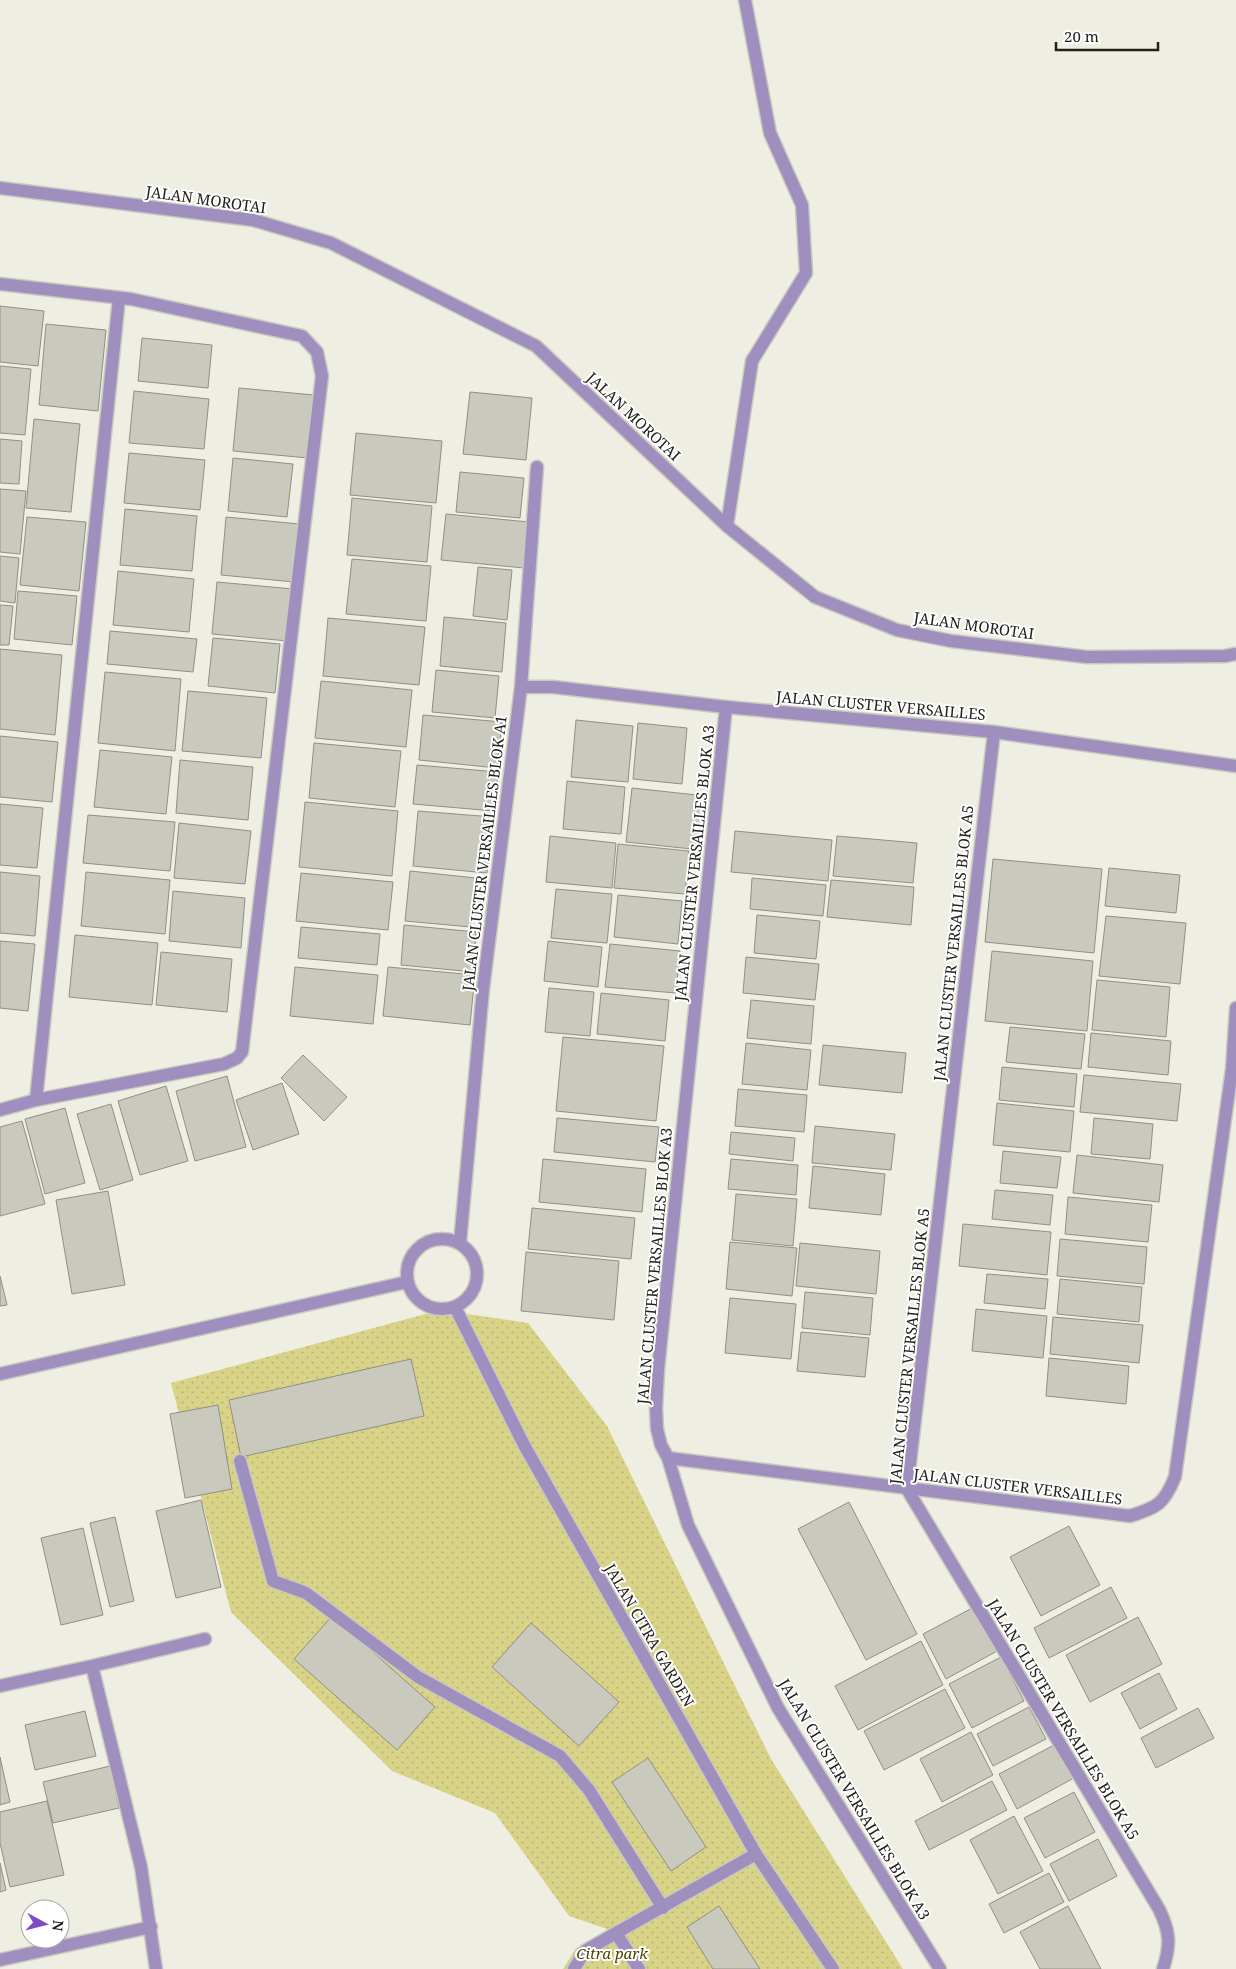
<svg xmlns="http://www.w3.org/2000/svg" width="1236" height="1969" font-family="'Noto Serif',serif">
<defs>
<pattern id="park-dots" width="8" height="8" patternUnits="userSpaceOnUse" patternTransform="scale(1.25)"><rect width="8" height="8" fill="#d9d387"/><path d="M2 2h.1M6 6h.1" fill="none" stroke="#bab574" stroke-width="1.8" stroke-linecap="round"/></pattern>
</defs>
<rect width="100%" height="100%" fill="#efeee3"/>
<!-- park -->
<path fill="url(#park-dots)" d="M440,1310L528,1323L607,1426L771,1759L903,1969H563L576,1948L619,1933L569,1916L495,1813L392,1771L231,1612L171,1383Z"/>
<!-- building -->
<path fill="#cac9be" stroke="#8f8f84" d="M0,306L44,311L38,366L0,362Z
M46,324L106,330L98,411L39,405Z
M142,338L212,345L208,388L138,381Z
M0,366L31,369L25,435L0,433Z
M239,388L314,395L308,458L233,451Z
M134,391L209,399L204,449L129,443Z
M470,392L532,398L526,460L463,454Z
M34,419L80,424L71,512L26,508Z
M356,433L442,441L436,503L350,495Z
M0,439L22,441L19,484L0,483Z
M129,453L205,460L200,510L124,503Z
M233,458L293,464L287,517L228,511Z
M460,472L524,478L520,518L456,512Z
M0,489L26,491L20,554L0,552Z
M352,498L432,506L427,562L347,555Z
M125,509L197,516L192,571L120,565Z
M446,514L529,522L524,568L441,560Z
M27,517L86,522L79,591L20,585Z
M226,517L300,524L294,582L221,575Z
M0,556L19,558L15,603L0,601Z
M352,559L431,566L426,621L346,614Z
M478,567L512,570L507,620L473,616Z
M118,571L194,579L189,632L113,625Z
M217,582L293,589L288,641L212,634Z
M18,591L77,596L72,645L14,639Z
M0,605L13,606L9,645H0Z
M444,617L506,623L502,672L440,666Z
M328,618L425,627L419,685L323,676Z
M110,631L197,639L193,672L107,664Z
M213,638L280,644L275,693L208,686Z
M0,649L62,655L55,735L0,729Z
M436,670L499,676L495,718L432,712Z
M105,672L181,679L175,751L98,743Z
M321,681L412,690L406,747L315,738Z
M188,691L267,698L261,758L182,751Z
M423,715L502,722L497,768L419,760Z
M576,720L633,726L628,782L571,777Z
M638,723L687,728L682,784L633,779Z
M0,736L58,742L52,802L0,797Z
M314,743L401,751L395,807L309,798Z
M100,750L172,757L166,814L94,807Z
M180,760L253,767L248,820L176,813Z
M417,765L498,772L494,811L413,804Z
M567,781L625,787L621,834L563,829Z
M632,788L706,796L701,850L626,842Z
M305,802L398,811L392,876L299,867Z
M0,804L43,808L37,868L0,865Z
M418,811L493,817L487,873L413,866Z
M88,815L175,822L170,871L83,863Z
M179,823L251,831L245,884L174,878Z
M735,831L832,840L828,881L731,872Z
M550,836L616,843L612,888L546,882Z
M837,836L917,843L913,883L833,876Z
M618,844L689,851L685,894L614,888Z
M993,859L1102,869L1094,953L985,942Z
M1109,868L1180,875L1176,913L1105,906Z
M410,871L476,878L471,927L405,921Z
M0,872L40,876L35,936L0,933Z
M86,872L170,880L165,934L81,926Z
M301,873L393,882L388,930L296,921Z
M752,878L826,885L823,916L750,909Z
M831,880L914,887L911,925L827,917Z
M556,889L612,894L607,943L551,938Z
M173,891L245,898L241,948L169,941Z
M618,895L682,901L678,944L614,937Z
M757,915L820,921L816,959L754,953Z
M1106,916L1186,923L1180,984L1099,976Z
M404,925L476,932L473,972L401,965Z
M301,927L380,934L377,965L298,958Z
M75,935L158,943L152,1005L69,997Z
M0,941L35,944L28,1011L0,1008Z
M548,941L602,947L598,987L544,981Z
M610,944L680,951L676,993L605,987Z
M992,951L1093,961L1087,1031L985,1021Z
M161,952L232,959L227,1012L156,1005Z
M746,957L819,964L815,1000L743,993Z
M295,967L378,975L373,1024L290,1016Z
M388,967L475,975L470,1025L383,1016Z
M1097,980L1170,987L1166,1037L1092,1030Z
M549,988L594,992L590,1036L545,1032Z
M601,993L669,1000L665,1041L597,1034Z
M751,1000L814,1006L811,1044L747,1038Z
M1010,1027L1085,1034L1081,1069L1006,1062Z
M1091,1033L1171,1041L1168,1075L1088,1067Z
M563,1037L664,1046L656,1121L556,1111Z
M746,1043L811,1050L807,1090L742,1084Z
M823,1045L906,1053L902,1093L819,1085Z
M303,1055L347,1097L324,1121L281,1078Z
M1002,1067L1077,1074L1074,1107L999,1100Z
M1084,1075L1181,1084L1177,1121L1080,1112Z
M227,1076L246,1147L195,1161L176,1091Z
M282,1083L299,1134L253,1150L236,1100Z
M166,1086L188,1161L140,1175L118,1101Z
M738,1089L807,1095L804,1132L735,1126Z
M997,1103L1074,1111L1070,1152L993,1145Z
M111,1104L133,1180L100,1190L77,1114Z
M65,1108L85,1183L45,1194L25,1119Z
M557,1118L659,1127L655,1162L554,1152Z
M1094,1118L1153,1124L1150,1159L1091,1154Z
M22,1121L45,1204L0,1216V1127Z
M815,1126L895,1134L891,1170L812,1163Z
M731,1132L795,1138L793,1161L729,1154Z
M1003,1151L1061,1157L1057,1188L1000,1183Z
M1077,1155L1163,1165L1159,1202L1073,1193Z
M543,1159L646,1169L642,1212L539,1202Z
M731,1159L798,1165L796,1195L728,1189Z
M813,1166L885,1174L881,1215L809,1208Z
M995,1190L1053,1195L1050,1225L992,1219Z
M108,1191L125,1285L72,1294L56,1200Z
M736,1194L797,1199L793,1246L732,1240Z
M1068,1197L1152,1205L1148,1242L1065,1234Z
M532,1208L635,1218L631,1259L528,1249Z
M963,1224L1051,1232L1047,1275L959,1266Z
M1060,1239L1147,1247L1144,1284L1057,1276Z
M730,1242L797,1248L792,1296L726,1289Z
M800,1243L880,1251L876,1294L796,1286Z
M526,1252L619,1261L614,1320L521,1311Z
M987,1274L1048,1279L1045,1309L984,1303Z
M0,1276L7,1305L0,1306Z
M1060,1279L1142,1287L1139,1322L1057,1314Z
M805,1292L873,1298L870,1335L802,1328Z
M730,1298L796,1304L791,1359L725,1353Z
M976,1309L1047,1316L1043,1358L972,1351Z
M1053,1317L1143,1325L1139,1363L1050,1354Z
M801,1332L869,1338L865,1377L797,1371Z
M1049,1358L1129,1366L1126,1404L1046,1396Z
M411,1359L424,1416L241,1457L229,1400Z
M218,1405L232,1489L185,1498L170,1414Z
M201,1500L221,1587L176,1598L156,1511Z
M849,1502L917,1634L866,1660L798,1529Z
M115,1517L134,1601L110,1607L90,1523Z
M1069,1526L1100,1585L1041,1616L1010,1557Z
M83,1528L103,1615L61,1625L41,1538Z
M1111,1587L1127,1618L1049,1658L1034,1628Z
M976,1606L999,1650L946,1679L923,1634Z
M332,1616L435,1707L397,1750L294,1659Z
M1138,1617L1162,1664L1090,1702L1066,1655Z
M531,1623L619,1702L579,1746L492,1667Z
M921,1641L943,1685L858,1730L835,1686Z
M1001,1657L1024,1701L972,1728L949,1684Z
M1159,1673L1177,1709L1140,1729L1121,1693Z
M945,1689L965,1728L884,1770L864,1731Z
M1029,1707L1046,1739L993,1766L977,1734Z
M1198,1708L1214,1738L1156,1768L1141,1738Z
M85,1711L96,1756L35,1770L25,1725Z
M971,1732L993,1775L942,1802L920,1759Z
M1056,1744L1074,1778L1017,1809L999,1774Z
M0,1757L10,1802L0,1805Z
M648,1758L706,1847L671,1871L612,1782Z
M110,1766L119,1808L53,1823L43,1782Z
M992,1781L1007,1810L929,1850L915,1821Z
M1074,1792L1095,1832L1045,1858L1024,1818Z
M47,1801L64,1875L10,1887L0,1843V1812Z
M1014,1816L1043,1871L998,1894L970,1840Z
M1098,1839L1117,1876L1069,1901L1050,1864Z
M0,1863L6,1890L0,1892Z
M1049,1873L1064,1902L1004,1933L989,1904Z
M719,1906L760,1969H713L687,1927Z
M1068,1906L1101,1969H1040L1020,1932Z"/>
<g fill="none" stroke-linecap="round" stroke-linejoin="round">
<defs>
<path id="service" d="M240,1461L273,1581L306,1593L418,1677L560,1756L589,1790L663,1908
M574,1969L585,1951L616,1933
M639,1969L616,1933L756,1854"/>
<path id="minor" d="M0,284L131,299L302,336L317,352L322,376L242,1052L237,1058L224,1064L36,1100L0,1110
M727,526L752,361L806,273L802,205L770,133L745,0
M521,687H553L726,707L994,732L1236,766
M726,707L658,1370L656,1409L657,1429L661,1445L668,1458L688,1525L778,1708L940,1969
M994,732L907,1489L1159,1909C1170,1932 1171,1944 1163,1969
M36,1100L119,298
M407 1274a35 35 0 1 1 70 0a35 35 0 1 1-70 0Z
M460,1243L483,989L521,687L537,467
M455,1307L524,1445L756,1854L833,1969
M0,1374L407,1282
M668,1458L1130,1516C1158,1507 1164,1504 1175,1477L1232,1069L1236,1008
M92,1666L141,1867L156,1969
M0,1686L92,1666L205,1639
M0,1960L151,1927"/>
<path id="tertiary" d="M0,188L253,220L331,243L536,346L727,526L815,597L897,630L951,641L1087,657L1225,656L1236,654"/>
</defs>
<!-- service casing -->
<use href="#service" stroke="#cac9bf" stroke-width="15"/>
<!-- minor casing -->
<use href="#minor" stroke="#cac9bf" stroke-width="15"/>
<!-- tertiary casing -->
<use href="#tertiary" stroke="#cac9bf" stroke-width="15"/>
<!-- service -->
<use href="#service" stroke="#9f8fbf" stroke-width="12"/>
<!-- minor -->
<use href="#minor" stroke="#9f8fbf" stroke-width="12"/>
<!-- tertiary -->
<use href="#tertiary" stroke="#9f8fbf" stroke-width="12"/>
</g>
<g text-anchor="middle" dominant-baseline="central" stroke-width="4" stroke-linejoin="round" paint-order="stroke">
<!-- street labels -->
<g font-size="15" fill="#21201c" stroke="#fff">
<text transform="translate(206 199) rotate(8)">JALAN MOROTAI</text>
<text transform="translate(634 416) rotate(43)">JALAN MOROTAI</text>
<text transform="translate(974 625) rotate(8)">JALAN MOROTAI</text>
<text transform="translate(881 705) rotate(5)">JALAN CLUSTER VERSAILLES</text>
<text transform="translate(484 853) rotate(-83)">JALAN CLUSTER VERSAILLES BLOK A1</text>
<text transform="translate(694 863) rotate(-84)">JALAN CLUSTER VERSAILLES BLOK A3</text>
<text transform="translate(953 943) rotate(-84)">JALAN CLUSTER VERSAILLES BLOK A5</text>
<text transform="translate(654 1266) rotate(-85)">JALAN CLUSTER VERSAILLES BLOK A3</text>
<text transform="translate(909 1346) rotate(-84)">JALAN CLUSTER VERSAILLES BLOK A5</text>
<text transform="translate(1018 1486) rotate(7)">JALAN CLUSTER VERSAILLES</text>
<text transform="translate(650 1635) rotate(60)">JALAN CITRA GARDEN</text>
<text transform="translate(1064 1719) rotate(59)">JALAN CLUSTER VERSAILLES BLOK A5</text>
<text transform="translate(855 1799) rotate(59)">JALAN CLUSTER VERSAILLES BLOK A3</text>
</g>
<!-- park labels -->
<g font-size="15" font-style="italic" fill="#4a4402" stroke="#fff">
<text x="612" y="1953">Citra park</text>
</g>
</g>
<!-- north arrow -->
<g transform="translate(45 1924) rotate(97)"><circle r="24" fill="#ffffff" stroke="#a6a6a4"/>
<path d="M0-4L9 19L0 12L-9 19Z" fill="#804cc4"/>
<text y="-8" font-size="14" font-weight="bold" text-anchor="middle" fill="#21201c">N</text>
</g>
<!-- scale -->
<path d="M1056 42v8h102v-8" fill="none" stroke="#21201c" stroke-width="2.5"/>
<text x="1064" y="42" font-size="15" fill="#21201c" stroke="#ffffff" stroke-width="4" paint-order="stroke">20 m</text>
</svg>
